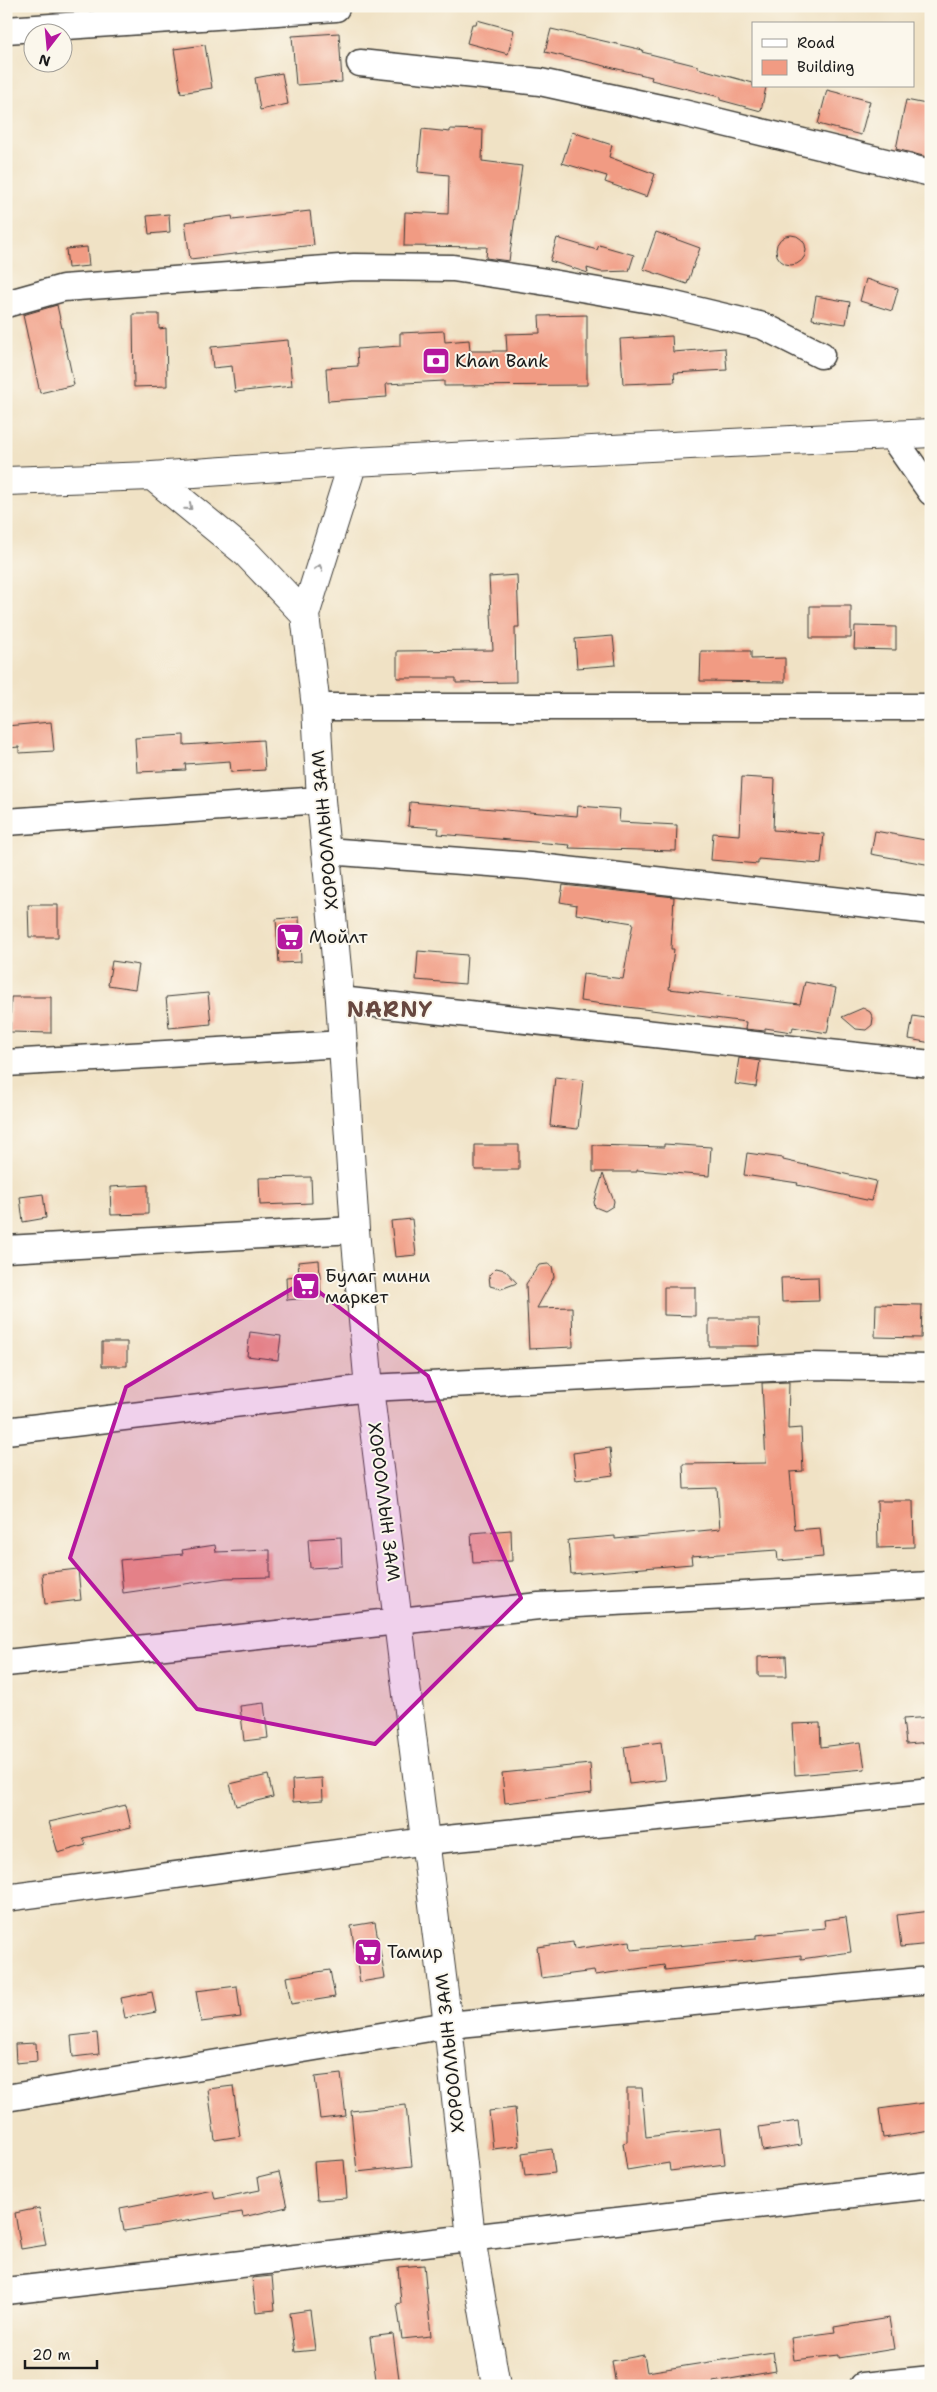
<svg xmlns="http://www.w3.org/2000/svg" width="937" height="2392" font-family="'Shantell Sans',sans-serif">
<rect width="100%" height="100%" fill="#fbf7ec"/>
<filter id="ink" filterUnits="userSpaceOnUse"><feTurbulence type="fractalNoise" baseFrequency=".02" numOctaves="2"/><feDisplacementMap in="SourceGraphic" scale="10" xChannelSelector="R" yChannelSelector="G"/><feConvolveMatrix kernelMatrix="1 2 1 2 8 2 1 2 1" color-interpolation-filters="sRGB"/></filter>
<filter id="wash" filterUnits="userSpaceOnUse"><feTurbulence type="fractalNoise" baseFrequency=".0096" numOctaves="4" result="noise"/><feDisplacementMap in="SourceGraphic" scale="20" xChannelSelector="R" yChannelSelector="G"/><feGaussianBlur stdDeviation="1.12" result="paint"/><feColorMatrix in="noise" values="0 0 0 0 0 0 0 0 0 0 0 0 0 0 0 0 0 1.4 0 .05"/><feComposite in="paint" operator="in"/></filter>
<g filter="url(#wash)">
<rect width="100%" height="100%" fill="#f0e2c5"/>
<g id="blocks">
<!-- building -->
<path fill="#f19b83" d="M477,20L514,30L508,54L467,43L472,24H476Z
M551,29L643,50L642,52L698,66V68L753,83V86L766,87L761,111L720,100V97L651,80L652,77L545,52Z
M339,33L342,82L296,85L292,36Z
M205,45L212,88L181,93L174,49Z
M282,73L288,104L260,110L255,78Z
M827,90L870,101L861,135L818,124Z
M906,100L931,105V158L896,149Z
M422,129L450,132V129L483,130L482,161L522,166L509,261L486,258L487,247L404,246L405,212L448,214L449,175L418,172Z
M572,132L612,145L609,157L655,174L647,197L605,182L607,176L562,163Z
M310,211L314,245L190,259L185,222L232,216L233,220Z
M169,214L170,232L149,234L147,216Z
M656,232L700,248L687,284L643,269Z
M776 250a15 15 0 1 1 30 0a15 15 0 1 1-30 0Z
M557,238L597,250L599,245L634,255L629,271L601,272L587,268L588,273L550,261Z
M87,247L89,266L68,268L66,249Z
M866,279L898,289L892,311L860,301Z
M816,296L850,302L846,324L812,319Z
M57,305L74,385L40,393L23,315Z
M133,314H159V329L166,328L167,386L134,387Z
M587,315V385L444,386V381L386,384L387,397L328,401L326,368L358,366L357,349L400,346V333L444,331L445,342L469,340L470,351H507L506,334L540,333L539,316Z
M672,336L673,352L725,348L727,370L674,373L675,382L623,384L620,339Z
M288,340L292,386L235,392L232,366L213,368L211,347Z
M517,575L519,627H515L516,682L456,683V678H397V651L493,650L489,577Z
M810,606H851V638H810Z
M855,626L896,627V650L854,649Z
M613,636L616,665L577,668L575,639Z
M701,651H751V659L785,658V682L700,681Z
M51,722L54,751L19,753V747L8,748L6,726Z
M184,735V745L263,740L265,770L231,772L230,761L185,764L186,770L137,772L135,738Z
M742,777L775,779L773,830L824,834L821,864L758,859V864L711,860L713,833L739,835Z
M410,802L577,816L578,806L620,809L619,822L677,825L676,851L569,848L570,845L438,834L439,828L408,826Z
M875,831L931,841V865L871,854Z
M563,885L674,897L671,949H674L669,989L800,1004L805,982L836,988L827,1033L793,1027L792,1032L765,1028V1031L745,1029L746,1022L580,1001L583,974L623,979L633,923L576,914L577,905L560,902Z
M28,905H58V937H29Z
M299,917L301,962L279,963L276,919Z
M418,951L467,955L465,984L416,980Z
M112,961L139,965L135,989L108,985Z
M208,993L211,1024L169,1028L166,997Z
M11,997H51V1033L10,1032Z
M863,1008L870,1012L873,1018L872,1025L866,1030L856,1029L842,1017Z
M913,1016L931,1019V1043L909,1039Z
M739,1058L760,1061L756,1087L735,1084Z
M555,1077L583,1080L578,1129L550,1126Z
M664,1144L711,1147L709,1176L637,1170V1172H593V1145L664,1147Z
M475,1145H519V1170H475Z
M747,1153L783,1158V1160L876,1181L871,1201L797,1185L798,1183L744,1175Z
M603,1174L614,1201L613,1206L605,1211L595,1207L594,1202Z
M311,1177L312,1203L260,1205L259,1178Z
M148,1185V1214L111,1215L110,1187Z
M43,1194L46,1218L23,1222L20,1197Z
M412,1219L416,1255L395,1257L391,1221Z
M319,1260L321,1297L287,1300L286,1277L299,1276L298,1262Z
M548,1264L552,1266L554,1277L537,1308L572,1307L573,1347L529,1349L526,1284L539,1265Z
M496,1268L505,1270L517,1283L501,1289L490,1286L489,1275Z
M818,1277L819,1301L782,1302L781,1278Z
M664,1287H695V1316L664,1315Z
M876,1304L922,1305L921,1338L875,1337Z
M709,1319H759L760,1346H709Z
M250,1332L281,1336L278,1360L247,1356Z
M102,1342H127V1366H102Z
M789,1382L788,1429L801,1428L803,1471L790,1472L795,1530L820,1528L823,1557L778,1561L777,1550L691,1556L692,1564L571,1574L568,1540L615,1536V1539L720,1529L717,1488L684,1489L683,1464L766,1463L762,1383Z
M610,1448L613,1475L576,1480L573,1453Z
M877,1501H913L914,1547L878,1548Z
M511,1530L512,1561L473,1563L471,1533Z
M341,1537L342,1566L310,1568L308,1539Z
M215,1545L216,1552L270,1550V1577L226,1578L123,1593L120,1560L183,1554L182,1550Z
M78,1569L81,1600L45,1604L42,1573Z
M786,1656L787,1676H758V1657Z
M264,1703L268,1738L244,1741L240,1706Z
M931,1717V1742L906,1744L903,1719Z
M820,1723L821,1747L861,1742L865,1769L795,1775L792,1724Z
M661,1742L666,1780L629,1784L624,1747Z
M590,1764L592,1793L505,1803L502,1773Z
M268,1775L273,1797L236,1806L230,1784Z
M322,1778L323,1800L293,1802L292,1780Z
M126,1805L131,1827L83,1838L86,1845L58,1853L49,1822Z
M931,1911V1944L901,1947L897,1915Z
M846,1917L851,1952L801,1959V1955L665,1970L664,1965L595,1975L594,1971L541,1978L537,1947L573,1942L574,1949L630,1941L631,1950L756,1939V1935L825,1928L824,1920Z
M375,1922L385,1978L360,1982L351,1926Z
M330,1970L335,1997L291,2004L286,1977Z
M237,1986L241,2017L201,2022L196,1991Z
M152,1992L156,2012L125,2018L121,1998Z
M97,2033L99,2054L73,2057L71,2036Z
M36,2043L37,2061L16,2063L15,2044Z
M341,2074L346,2116L320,2119L315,2077Z
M233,2086L240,2136L215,2140L208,2089Z
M627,2088H642L646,2137L721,2128L725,2164L670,2171L669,2163L627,2170L623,2143L627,2142Z
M931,2102V2131L883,2138L879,2109Z
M406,2105L412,2166L357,2172L351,2111Z
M515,2108L519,2146L493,2149L489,2111Z
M798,2121L801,2145L763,2151L759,2127Z
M552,2149L555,2173L525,2176L522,2153Z
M344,2160L347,2198L317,2200L314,2162Z
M279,2172L287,2207L243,2217L242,2212L124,2231L120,2208L213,2190L215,2199L260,2190L258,2177Z
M39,2208L46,2245L21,2249L15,2213Z
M424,2265L431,2336L402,2339L397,2304L401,2303L398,2267Z
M272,2276L275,2310L256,2312L252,2278Z
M310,2310L315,2350L295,2352L290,2313Z
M889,2318L894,2349L839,2358V2355L794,2360L791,2338L835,2332L834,2327Z
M393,2334L400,2386H377L370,2337Z
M773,2352L776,2371L713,2382L714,2386H616L612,2361L644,2355L647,2372Z"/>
</g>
</g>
<g filter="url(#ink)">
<use href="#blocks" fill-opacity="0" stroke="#3c3a35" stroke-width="1"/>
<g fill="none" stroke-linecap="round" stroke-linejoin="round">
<defs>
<path id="street" d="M6,30L336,8
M360,63L540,82L683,113L931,173
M6,304L63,288L354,267L453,268L540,281L662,302L763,326L821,355
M892,436L931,492
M316,707H931
M6,822L321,800
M326,851L530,866L931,911
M340,1000L931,1064
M6,1063L344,1044
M6,1249L355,1230
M6,1431L369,1388L809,1366L931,1368
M6,1663L539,1606L931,1585
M6,1898L426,1841L931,1791
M6,2098L448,2025L931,1980
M6,2291L931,2185
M863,2386L931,2379"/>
<path id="secondary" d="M353,462L305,615L316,707L321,800L340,1000L355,1230L369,1388L448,2025L471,2238L496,2386
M152,476L247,554L305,615
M6,481L152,476L353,462L931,433"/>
</defs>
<!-- street casing -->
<use href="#street" stroke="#3c3a35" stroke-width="29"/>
<!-- secondary casing -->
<use href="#secondary" stroke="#3c3a35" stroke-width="30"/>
<!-- street -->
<use href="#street" stroke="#fff" stroke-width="26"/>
<!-- secondary -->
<use href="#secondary" stroke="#fff" stroke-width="28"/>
</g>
<!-- one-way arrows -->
<defs><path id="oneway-chevron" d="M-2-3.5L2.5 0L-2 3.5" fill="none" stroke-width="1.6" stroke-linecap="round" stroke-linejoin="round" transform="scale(1.25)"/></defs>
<g stroke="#999">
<use href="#oneway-chevron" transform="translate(189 507) rotate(40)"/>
<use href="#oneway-chevron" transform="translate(319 568) rotate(-73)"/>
</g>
</g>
<!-- marked area -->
<path fill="#b5179e" fill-opacity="0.2" stroke="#b5179e" stroke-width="4" stroke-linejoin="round" d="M305,1281L428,1376L521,1598L375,1744L197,1709L70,1558L126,1387Z"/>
<!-- icons -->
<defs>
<symbol id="bank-square" viewBox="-11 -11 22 22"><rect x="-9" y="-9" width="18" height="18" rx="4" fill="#b5179e" stroke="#fbf7ec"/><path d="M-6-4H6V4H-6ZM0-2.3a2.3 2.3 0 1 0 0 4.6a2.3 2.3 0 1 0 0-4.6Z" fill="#fff"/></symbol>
<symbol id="supermarket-square" viewBox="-11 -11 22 22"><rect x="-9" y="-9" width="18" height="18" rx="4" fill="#b5179e" stroke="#fbf7ec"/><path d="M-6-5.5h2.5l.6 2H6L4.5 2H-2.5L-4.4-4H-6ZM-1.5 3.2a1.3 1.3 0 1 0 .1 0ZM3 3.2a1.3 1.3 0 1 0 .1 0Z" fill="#fff"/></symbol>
</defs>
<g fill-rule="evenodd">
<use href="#bank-square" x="420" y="345" width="32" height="32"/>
<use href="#supermarket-square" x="274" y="921" width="32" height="32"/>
<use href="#supermarket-square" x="290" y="1270" width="32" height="32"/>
<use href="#supermarket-square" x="352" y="1936" width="32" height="32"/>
</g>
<g text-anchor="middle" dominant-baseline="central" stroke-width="4" stroke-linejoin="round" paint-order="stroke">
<!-- poi labels -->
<g font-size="18" fill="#1c1c1c" stroke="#fbf7ec" text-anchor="start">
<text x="455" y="361">Khan Bank</text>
<text x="309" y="937">Мойлт</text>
<text x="325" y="1276">Булаг мини<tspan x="325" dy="21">маркет</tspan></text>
<text x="387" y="1952">Тамир</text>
</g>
<!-- street labels -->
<g font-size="18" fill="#1c1c1c" stroke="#fbf7ec">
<text transform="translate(325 830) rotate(-95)">ХОРООЛЛЫН ЗАМ</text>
<text transform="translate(384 1502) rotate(83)">ХОРООЛЛЫН ЗАМ</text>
<text transform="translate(450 2053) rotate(-96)">ХОРООЛЛЫН ЗАМ</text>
</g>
<!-- district labels -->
<g font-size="22" font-weight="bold" letter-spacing="1" fill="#674840" stroke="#fbf7ec">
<text x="390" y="1009">NARNY</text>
</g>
</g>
<!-- margin -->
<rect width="937" height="2392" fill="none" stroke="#fbf7ec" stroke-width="25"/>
<!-- legend -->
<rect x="752" y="22" width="162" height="65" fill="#fbf7ec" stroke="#a29f99"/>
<rect x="762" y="39" width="25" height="8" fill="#ffffff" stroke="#a29f99"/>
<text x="797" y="48" font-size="15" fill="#1c1c1c">Road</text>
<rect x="762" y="60" width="25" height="15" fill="#f19b83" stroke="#a29f99"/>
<text x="797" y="72" font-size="15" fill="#1c1c1c">Building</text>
<!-- north arrow -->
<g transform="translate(48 48) rotate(196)"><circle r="24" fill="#fbf7ec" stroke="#a29f99"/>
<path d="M0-4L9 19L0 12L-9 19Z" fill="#b5179e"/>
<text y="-8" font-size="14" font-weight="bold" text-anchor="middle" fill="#1c1c1c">N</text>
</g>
<!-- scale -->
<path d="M25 2360v8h72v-8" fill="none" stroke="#1c1c1c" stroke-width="2.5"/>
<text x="32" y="2360" font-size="15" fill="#1c1c1c" stroke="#fbf7ec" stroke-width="4" paint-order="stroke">20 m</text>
</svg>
